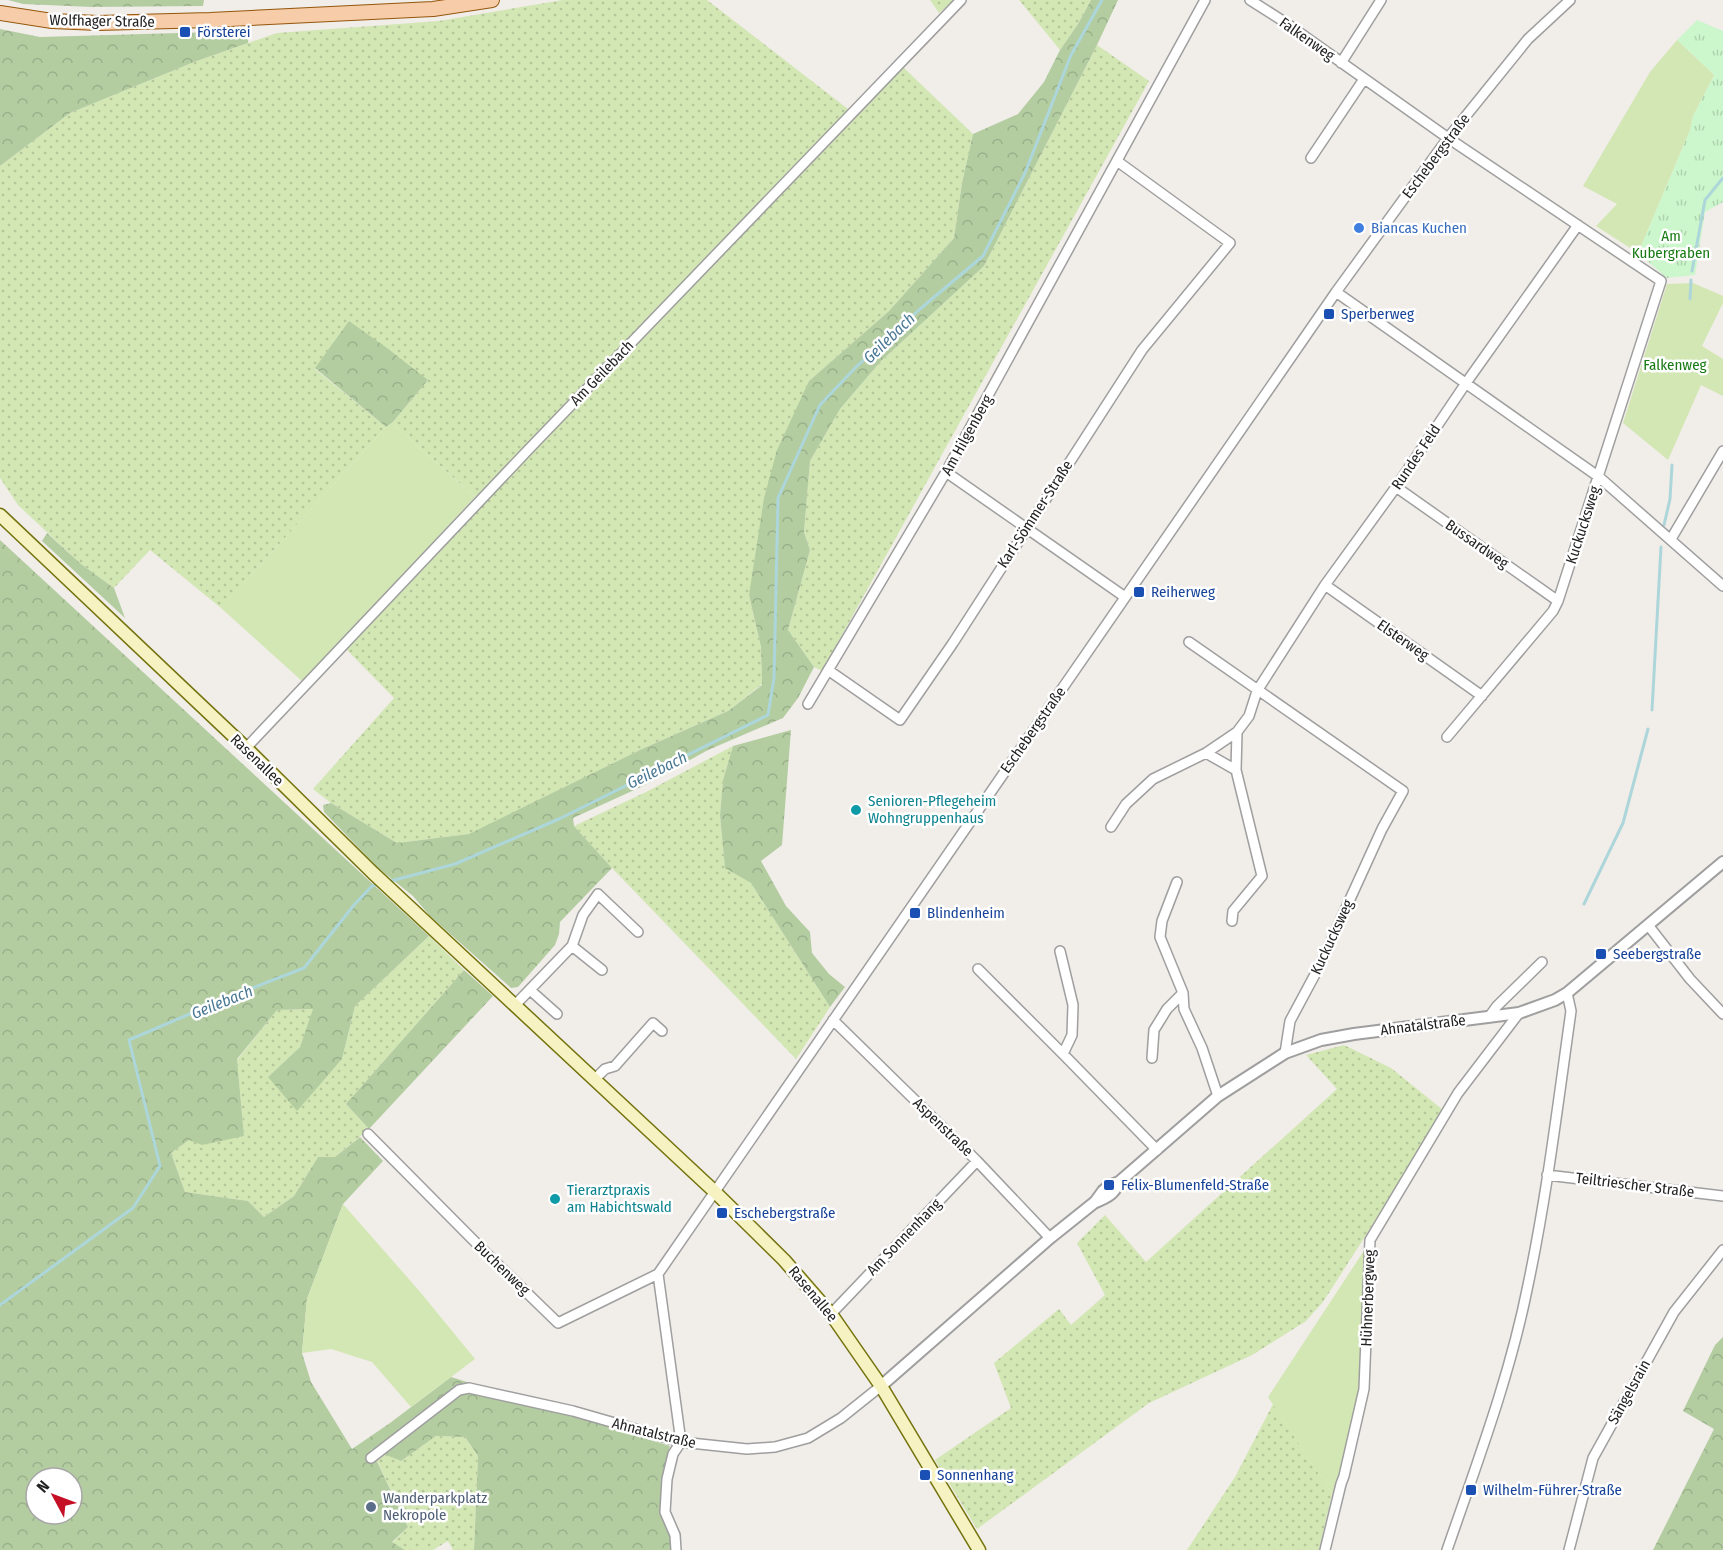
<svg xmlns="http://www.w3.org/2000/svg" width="1723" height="1550" font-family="'Fira Sans Condensed',sans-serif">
<defs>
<pattern id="grass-dots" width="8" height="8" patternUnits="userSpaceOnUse" patternTransform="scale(1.5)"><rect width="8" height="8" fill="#d3e7b4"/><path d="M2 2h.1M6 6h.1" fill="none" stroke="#b5c69a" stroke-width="1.8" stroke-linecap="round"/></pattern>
<pattern id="forest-crowns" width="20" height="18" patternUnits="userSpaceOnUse" patternTransform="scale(1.5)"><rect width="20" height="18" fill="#b3cda1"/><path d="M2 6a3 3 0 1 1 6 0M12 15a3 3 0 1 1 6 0" fill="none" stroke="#9ab08a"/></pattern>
<pattern id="park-tufts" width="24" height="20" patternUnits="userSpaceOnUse" patternTransform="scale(1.5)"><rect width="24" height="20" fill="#ccf6cb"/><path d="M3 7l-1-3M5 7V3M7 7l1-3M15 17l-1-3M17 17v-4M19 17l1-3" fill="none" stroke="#afd3ae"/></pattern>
</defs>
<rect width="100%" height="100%" fill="#f1ede9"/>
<!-- grass -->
<path fill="url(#grass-dots)" d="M563,0H707L857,116L903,67L973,134L962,183L954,238L889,311L809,381L749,595L761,647L762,684L728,711L642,749L470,834L397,843L331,803L313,789L394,698L346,649L483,504L392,423L428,380L315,369L386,427L221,608L150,550L114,588L81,564L18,505L0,478V166L70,113L194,62L277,33L439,21Z
M930,0H954L939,13Z
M1019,0H1091L1078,24L1060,50Z
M1097,45L1149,81L822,671L814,667L788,630L810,550L804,532L810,461L840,409L881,361L984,266Z
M733,746L723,780L720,815L725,867L751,883L830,1007L796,1059L612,868L574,826L646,792Z
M429,936L464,970L346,1104L369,1129L335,1157H318L294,1196L264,1217L248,1201L185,1192L171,1153L189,1140L244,1136L237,1060L277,1010L314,1009L300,1047L268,1077L325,1078L342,1059L355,1006Z
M1344,1045L1391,1068L1443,1110L1366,1235L1323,1302L1306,1321L1252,1355L1149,1403L977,1529L935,1460L1011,1408L994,1363L1059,1309L1071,1325L1105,1295L1077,1243L1105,1215L1146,1262L1337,1089L1306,1055Z
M1273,1404L1332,1494L1319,1550H1187L1235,1477Z
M436,1436L465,1437L478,1456L474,1550H453L448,1541L433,1550H405L392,1543L408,1527L371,1448L401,1461Z"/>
<!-- forest -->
<path fill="url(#forest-crowns)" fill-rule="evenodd" d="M8,0H204L203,6L92,7L23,4Z
M1091,0H1118L1097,45L984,266L881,361L840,409L810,461L804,532L810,550L788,630L814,667L798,698L783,718L708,750L643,786L573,818L574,826L612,868L560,922L559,934L555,945L518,987L511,988L430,916L413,896L378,868L324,812L323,805L331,803L397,843L469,834L642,749L728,711L762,685L761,647L749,595L764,498L777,450L809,381L889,311L954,238L962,183L973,134L1018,114L1044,82L1060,50L1078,24Z
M0,29L40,37L249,31L248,43L194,62L70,113L0,166Z
M349,321L387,348L428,380L392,423L386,427L315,368Z
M47,533L81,564L114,588L125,618L42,541Z
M0,540L429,936L355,1006L342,1059L297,1111L268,1077L300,1047L313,1009L277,1010L237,1059L244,1136L202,1145L189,1140L171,1153L185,1192L248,1201L264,1217L294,1196L318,1157H335L360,1137L383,1161L343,1204L307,1299L302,1353L311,1382L352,1449L390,1423L451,1377L670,1446L665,1467L662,1516L669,1533L673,1550H474L478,1456L465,1437L436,1436L401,1461L371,1449L408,1527L392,1542L405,1550H0ZM36,1478H72V1514H36Z
M791,730L782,845L761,861L786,906L810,932L812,953L829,974L845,987L830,1007L751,883L725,868L720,815L723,780L733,746Z
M464,970L493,996L369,1129L346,1104Z
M1723,1337V1550H1653L1714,1429L1683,1411L1715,1345Z"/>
<!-- park -->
<path fill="url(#park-tufts)" d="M1697,20L1723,31V202L1705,212L1695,275L1667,278L1638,253L1690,130L1693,116L1714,75L1677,40Z"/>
<!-- garden -->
<path fill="#d3e7b4" d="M1677,40L1714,75L1693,116L1690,130L1638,253L1596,226L1617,204L1583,186L1650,72Z
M1693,283L1723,296V303L1702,346L1723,359V396L1701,385L1668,460L1623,423L1667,284Z
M392,423L475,497L303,682L221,608L386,427Z
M343,1204L421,1293L475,1359L411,1407L372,1362L331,1349L302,1353L307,1299Z
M1367,1246L1361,1395L1342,1475L1332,1494L1268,1397Z"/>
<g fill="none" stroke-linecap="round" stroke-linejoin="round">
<!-- stream -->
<path stroke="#add6db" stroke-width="3" d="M1692,271L1705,200L1723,178
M1690,299L1691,280
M1664,525L1670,499L1672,465
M1652,710L1661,547
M387,882L455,864L559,819L768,715L774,678L778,498L820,405L856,367L920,309L983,256L1025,173L1071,55L1102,0
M1584,904L1623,823L1648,729
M0,1305L133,1208L160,1166L129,1040L227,998L304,968L354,905L372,886L378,884"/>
<defs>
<path id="minor" d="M1250,0L1283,21L1448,138L1661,281L1558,601L1553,611L1447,737
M1341,63L1381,0
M1311,158L1364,79
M1336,292L1599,477L1723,586
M946,472L1125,597
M1396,487L1558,601
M1671,539L1723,451
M1325,585L1482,696
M1189,642L1403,791L1382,829L1320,965L1290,1021L1285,1053
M828,670L900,720L953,643L1142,350L1230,243L1117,161
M808,704L946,472L1205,0
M246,748L528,450L961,0
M1206,753L1236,770
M1111,827L1126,804L1153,779L1206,753L1237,732L1249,716L1257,691L1325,585L1396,487L1466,383L1578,225
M1177,882L1162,921L1160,937L1183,993L1184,1009L1202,1048L1218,1096
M1232,921L1233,911L1262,876L1236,770L1237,732
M1648,925L1690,979L1723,1014
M572,946L602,970
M1060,951L1073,1005L1072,1035L1063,1054
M978,969L1063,1054L1157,1150
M530,990L557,1014
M515,1005L572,946L583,915L598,894L638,932
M1489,1017L1497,1006L1542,962
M833,1020L977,1161L1050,1238
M1152,1058L1154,1030L1167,1009L1183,993
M594,1080L605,1069L615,1066L653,1023L662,1031
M368,1134L490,1257L558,1323L658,1274
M1547,1175L1723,1196
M831,1314L977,1161
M371,1458L459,1390L469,1388L573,1411L681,1442L747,1449L775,1447L808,1438L841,1418L881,1386
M676,1550L675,1535L665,1512L667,1479L673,1454L681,1442L658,1274L1336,292L1448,138L1528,39L1570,0
M1325,1550L1341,1484L1344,1476L1364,1389L1370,1240L1458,1093L1519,1013
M1447,1550C1477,1463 1510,1376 1528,1285C1547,1195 1558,1103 1571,1011L1567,993
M1569,1550L1593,1458L1674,1312L1723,1250"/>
<path id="tertiary" d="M1096,1202C1108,1197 1114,1194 1119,1182
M881,1386L1050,1238L1095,1202L1103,1191L1109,1186L1119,1182L1218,1096L1285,1053L1321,1040L1354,1034L1519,1013L1555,1000L1567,993L1723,862"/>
<path id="secondary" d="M0,515L246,748L373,873L714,1191L784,1260L831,1314L881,1386L979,1550"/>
<path id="primary" d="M0,13L52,21L98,23L210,20L433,9L492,0"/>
</defs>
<!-- minor casing -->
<use href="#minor" stroke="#9f9f9f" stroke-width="12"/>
<!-- tertiary casing -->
<use href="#tertiary" stroke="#9f9f9f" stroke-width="14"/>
<!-- secondary casing -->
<use href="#secondary" stroke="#74730d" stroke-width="15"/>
<!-- primary casing -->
<use href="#primary" stroke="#94560b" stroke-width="16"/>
<!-- minor -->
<use href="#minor" stroke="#fff" stroke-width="9"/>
<!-- tertiary -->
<use href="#tertiary" stroke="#fff" stroke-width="10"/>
<!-- secondary -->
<use href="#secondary" stroke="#f6f2c2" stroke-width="12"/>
<!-- primary -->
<use href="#primary" stroke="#f6cca9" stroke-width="14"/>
</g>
<!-- markers -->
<g fill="#1a4fb4" stroke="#fff" stroke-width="2">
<rect x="179" y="26" width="12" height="12" rx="3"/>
<rect x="1323" y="308" width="12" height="12" rx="3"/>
<rect x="1133" y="586" width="12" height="12" rx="3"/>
<rect x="909" y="907" width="12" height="12" rx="3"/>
<rect x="1595" y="948" width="12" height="12" rx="3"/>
<rect x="1103" y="1179" width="12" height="12" rx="3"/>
<rect x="716" y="1207" width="12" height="12" rx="3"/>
<rect x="919" y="1469" width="12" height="12" rx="3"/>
<rect x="1465" y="1484" width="12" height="12" rx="3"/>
</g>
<circle fill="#3f7fe0" stroke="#fff" stroke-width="2" cx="1359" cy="228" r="6"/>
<g fill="#0f9aa8" stroke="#fff" stroke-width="2">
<circle cx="856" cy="810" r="6"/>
<circle cx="555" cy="1199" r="6"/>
</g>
<circle fill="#5c6f8a" stroke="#fff" stroke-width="2" cx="371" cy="1507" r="6"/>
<g text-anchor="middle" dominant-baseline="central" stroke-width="5" stroke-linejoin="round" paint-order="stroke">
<!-- street labels -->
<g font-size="15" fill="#222" stroke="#fff">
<text transform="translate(102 21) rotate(1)">Wolfhager Straße</text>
<text transform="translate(1307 39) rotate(35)">Falkenweg</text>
<text transform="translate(1436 156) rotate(-53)">Eschebergstraße</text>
<text transform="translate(602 373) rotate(-46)">Am Geilebach</text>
<text transform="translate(967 435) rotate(-61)">Am Hilgenberg</text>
<text transform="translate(1416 457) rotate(-56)">Rundes Feld</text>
<text transform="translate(1035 514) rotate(-57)">Karl-Sömmer-Straße</text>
<text transform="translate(1583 525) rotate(-72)">Kuckucksweg</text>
<text transform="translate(1477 544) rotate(35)">Bussardweg</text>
<text transform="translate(1403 640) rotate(35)">Elsterweg</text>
<text transform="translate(1033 730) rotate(-55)">Eschebergstraße</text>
<text transform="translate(257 760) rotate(44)">Rasenallee</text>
<text transform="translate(1332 937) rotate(-65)">Kuckucksweg</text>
<text transform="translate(1423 1025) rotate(-7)">Ahnatalstraße</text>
<text transform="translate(943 1127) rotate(44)">Aspenstraße</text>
<text transform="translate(1635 1185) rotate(7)">Teiltriescher Straße</text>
<text transform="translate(904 1237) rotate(-46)">Am Sonnenhang</text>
<text transform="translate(502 1268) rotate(44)">Buchenweg</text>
<text transform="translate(813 1294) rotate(50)">Rasenallee</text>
<text transform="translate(1368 1298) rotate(-88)">Hühnerbergweg</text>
<text transform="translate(1629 1392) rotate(-61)">Sängelsrain</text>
<text transform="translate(654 1433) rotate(14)">Ahnatalstraße</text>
</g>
<!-- transit labels -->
<g font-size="15" fill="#164399" stroke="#fff" text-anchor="start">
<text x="197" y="32">Försterei</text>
<text x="1341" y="314">Sperberweg</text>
<text x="1151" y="592">Reiherweg</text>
<text x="927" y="913">Blindenheim</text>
<text x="1613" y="954">Seebergstraße</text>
<text x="1121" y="1185">Felix-Blumenfeld-Straße</text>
<text x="734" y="1213">Eschebergstraße</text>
<text x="937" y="1475">Sonnenhang</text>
<text x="1483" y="1490">Wilhelm-Führer-Straße</text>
</g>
<!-- shop labels -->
<g font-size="15" fill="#366cbe" stroke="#fff" text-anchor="start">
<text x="1371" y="228">Biancas Kuchen</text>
</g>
<!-- park labels -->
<g font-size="15" fill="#187b14" stroke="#fff">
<text x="1671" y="236">Am<tspan x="1671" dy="17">Kubergraben</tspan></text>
<text x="1675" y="365">Falkenweg</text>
</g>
<!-- culture labels -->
<g font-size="15" fill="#0d838f" stroke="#fff" text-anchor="start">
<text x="868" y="801">Senioren-Pflegeheim<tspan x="868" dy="17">Wohngruppenhaus</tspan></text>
<text x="567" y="1190">Tierarztpraxis<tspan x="567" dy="17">am Habichtswald</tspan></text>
</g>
<!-- service labels -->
<g font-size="15" fill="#4e5e75" stroke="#fff" text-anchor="start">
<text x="383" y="1498">Wanderparkplatz<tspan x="383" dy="17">Nekropole</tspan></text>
</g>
<!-- water labels -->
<g font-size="16" font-style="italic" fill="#4a7894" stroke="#fff">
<text transform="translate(889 338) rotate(-44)">Geilebach</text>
<text transform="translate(657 770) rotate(-26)">Geilebach</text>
<text transform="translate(222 1002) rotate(-22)">Geilebach</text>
</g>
</g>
<!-- north arrow -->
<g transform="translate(54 1496) rotate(311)"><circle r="28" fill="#ffffff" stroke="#a7a7a7" stroke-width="1.5"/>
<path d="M0-4.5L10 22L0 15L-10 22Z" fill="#c40f25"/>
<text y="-9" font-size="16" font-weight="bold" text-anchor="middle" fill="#222222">N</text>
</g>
</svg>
